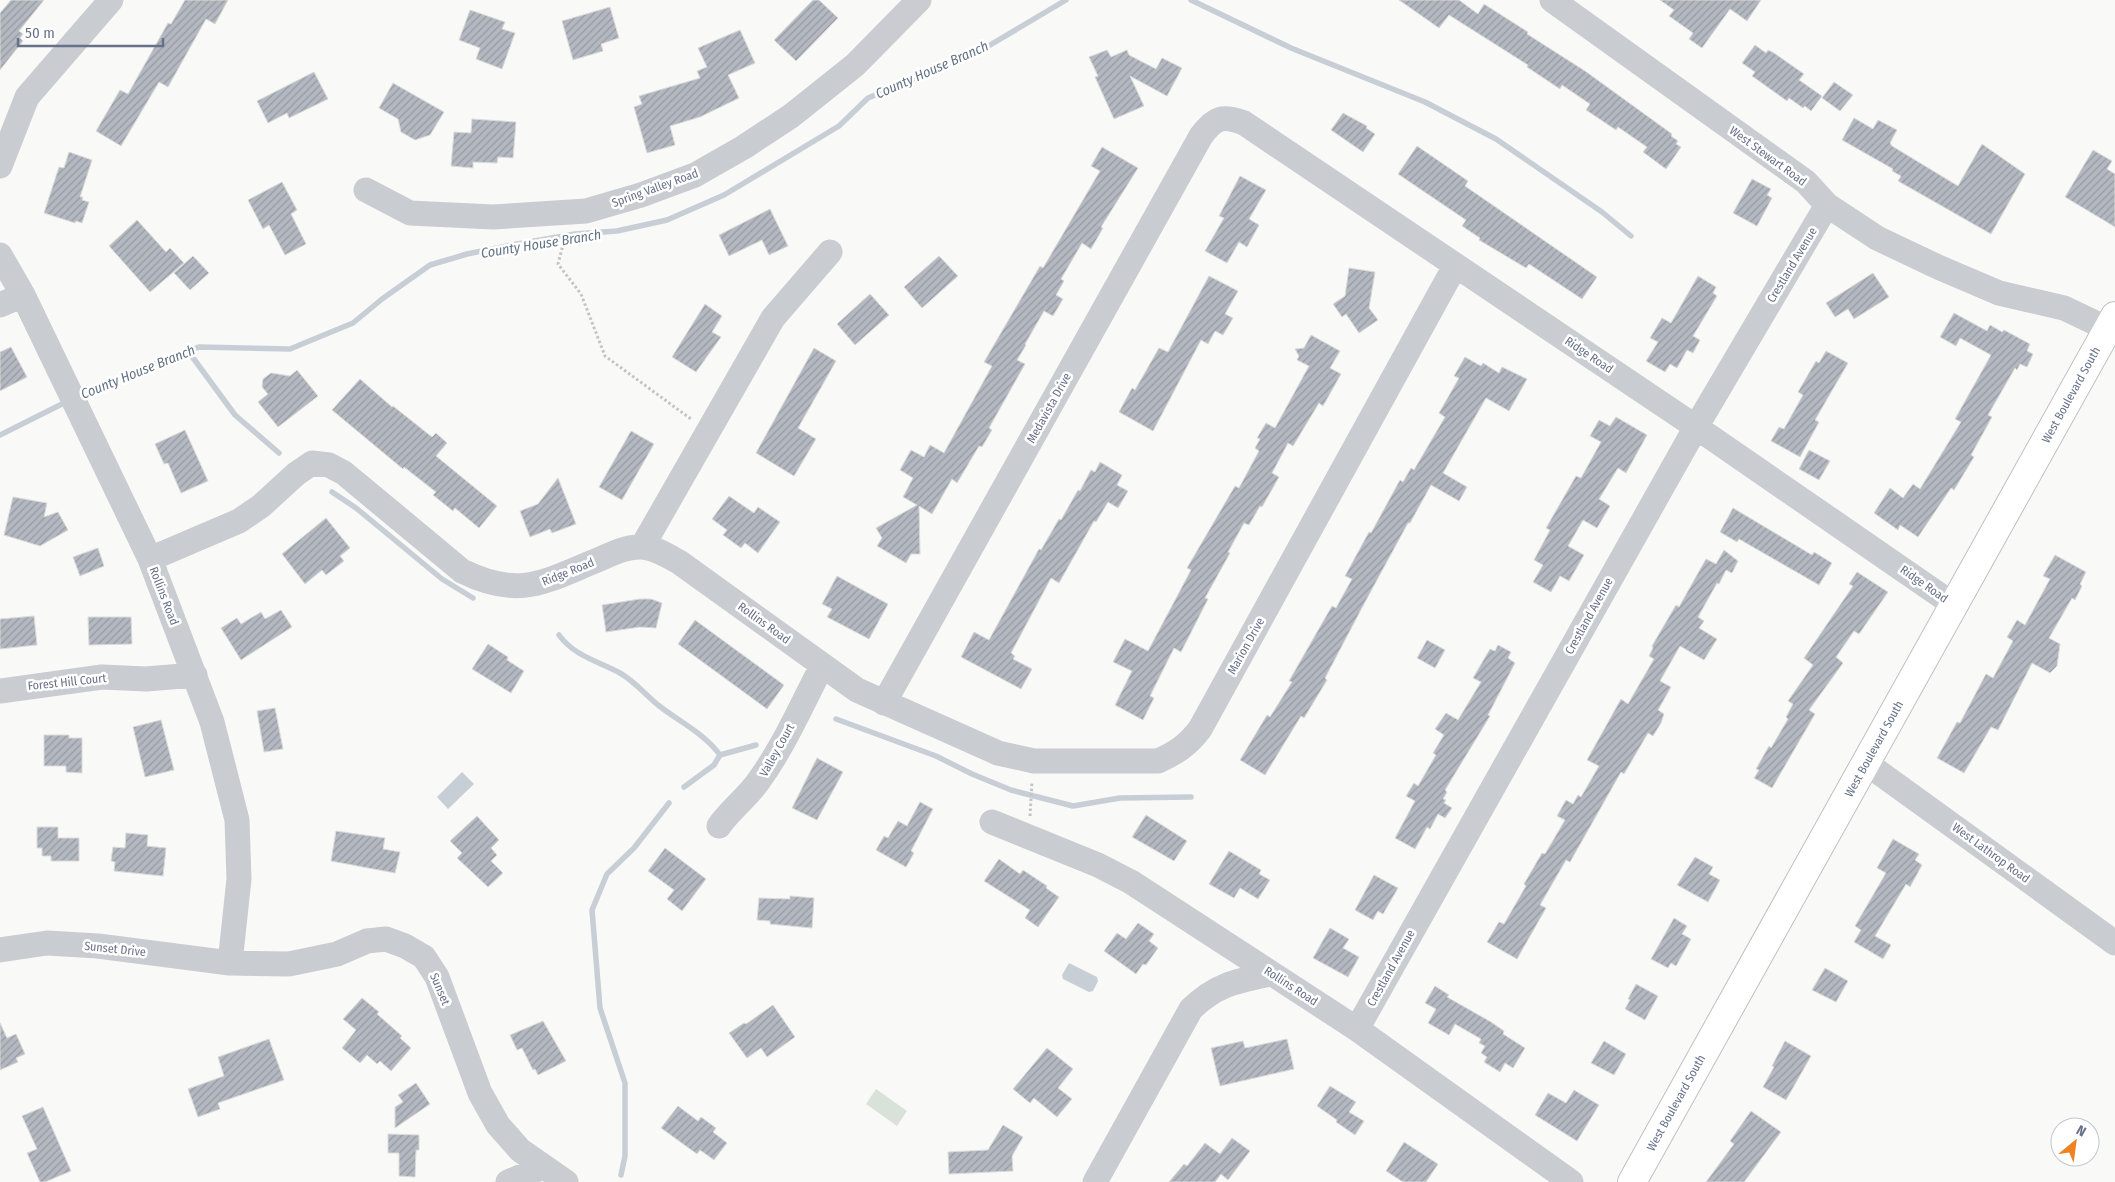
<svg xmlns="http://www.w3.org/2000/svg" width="2115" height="1182" font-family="'Fira Sans Condensed',sans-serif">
<defs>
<pattern id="building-hatch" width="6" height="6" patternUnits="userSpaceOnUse" patternTransform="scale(1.25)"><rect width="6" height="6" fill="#b4b9c1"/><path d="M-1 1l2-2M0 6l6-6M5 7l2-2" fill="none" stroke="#969ba3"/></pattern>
</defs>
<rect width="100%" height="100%" fill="#f9f9f7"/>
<!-- pitch -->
<path fill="#d9e2d8" d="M876,1089L907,1111L897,1126L866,1104Z"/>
<!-- water -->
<path fill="#c8ced5" d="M462,772L474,784L448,809L437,797Z
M1069,963L1097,977L1098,981L1093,991L1089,992L1063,979L1062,975Z"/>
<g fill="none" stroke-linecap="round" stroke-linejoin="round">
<!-- stream -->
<path stroke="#c8ced5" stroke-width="5.5" d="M1191,0L1291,48L1425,102L1496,139L1602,212L1631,236
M188,351L235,415L279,453
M79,396L109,381L199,347L290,349L353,323L382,299L430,265L467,254L517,244L575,234L617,231L667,220L724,195L839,126L868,98L980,51L1066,0
M0,435L68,401
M332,492L356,508L442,579L473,598
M559,635C574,656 598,661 620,673C634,681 645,694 658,705C678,721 704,733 720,755L714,765L684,787
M836,719L936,756L972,774L1011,790L1073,806L1120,798L1191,797
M720,755L756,745
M621,1175L625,1156V1083L600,1008L592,910L607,874L634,848L669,803"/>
</g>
<!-- building -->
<path fill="url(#building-hatch)" stroke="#dbdbd9" d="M11,0H44L19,31L23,34L20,38L23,41L0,70V13Z
M185,0H228L215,24L206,19L168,87L159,82L121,146L96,131L120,90L128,94L168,23L171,24Z
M813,0H819L838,18L796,61L774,40Z
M1399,0H1459L1478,14L1484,4L1528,32L1527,34L1585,71L1672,134L1671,136L1678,141L1676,144L1681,147L1666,169L1643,152L1647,147L1618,127L1616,130L1586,110L1590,104L1562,85L1560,89L1527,67L1528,65L1449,15L1439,28Z
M1660,0H1761L1747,21L1730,9L1702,48L1689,39L1693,33L1669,16L1674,10Z
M610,7L619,38L601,44L603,51L573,60L562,21Z
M470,10L505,22L502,29L515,33L502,69L476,59L480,48L459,40Z
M740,30L755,63L728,75L739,98L700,117L670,126L675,145L647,153L634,107L642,104L639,96L700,78L697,71L707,67L698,48Z
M1755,45L1766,53L1768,50L1774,53L1804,74L1799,80L1822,96L1811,111L1805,106L1803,108L1789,98L1787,101L1752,76L1755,72L1742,63Z
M1107,50L1111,57L1127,50L1129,55L1156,69L1162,58L1182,68L1167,96L1130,76L1144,106L1114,119L1095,77L1098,76L1089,57Z
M314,72L328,99L289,118L287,113L268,123L257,101Z
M1834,82L1853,95L1840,111L1822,98Z
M393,83L444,112L430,135L415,140L401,132L398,119L379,108Z
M1343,113L1367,126L1366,128L1375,134L1363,152L1331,130Z
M1854,118L1873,129L1878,120L1897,130L1890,143L1892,146L1958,186L1982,144L2025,174L1991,234L1898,181L1901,176L1892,171L1893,169L1842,140Z
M472,119L516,122L513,158L498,157L497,163L473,162V168L451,166L454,132L471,133Z
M1417,146L1468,181L1465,186L1597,277L1582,299L1529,264L1526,268L1479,240L1480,238L1462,226L1466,220L1398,174Z
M1102,147L1138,168L1101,227L1103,228L1091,249L1082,243L1061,279L1064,281L1056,295L1063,299L1053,316L1044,311L1025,344L1026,345L1017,360L1025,364L989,428L992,430L982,447L979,446L957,483L952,479L932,514L919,506L920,554H911L906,563L877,546L882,538L876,528L917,505L903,497L913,478L900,470L911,450L924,457L930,445L944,453L992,366L984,362L1040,266L1043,268L1100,171L1091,166Z
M2093,150L2112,161L2107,169L2115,174V227L2065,197Z
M69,152L92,160L80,197H83L82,200L89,202L82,223L76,221L75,223L44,213L59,167L64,168Z
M1240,176L1266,190L1249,219L1259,225L1247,247L1239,242L1227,263L1205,251L1224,218L1219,216Z
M1752,179L1771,189L1767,195L1772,198L1757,226L1733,213Z
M282,182L297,210L291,214L306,244L285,255L269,225L263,229L248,200Z
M770,209L788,246L769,255L762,240L729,256L719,235Z
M137,220L166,252L170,248L184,263L150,292L109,246Z
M193,256L209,273L190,290L174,273Z
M939,256L958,276L922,308L904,287Z
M1349,268L1375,272L1369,308L1378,320L1359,333L1346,314L1342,317L1333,304L1345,296Z
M1873,273L1889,297L1854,319L1848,309L1835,317L1826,303Z
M1209,276L1238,291L1225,314L1233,318L1223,335L1215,331L1208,344L1201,340L1153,431L1119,412L1132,388L1135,390L1159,348L1168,352Z
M1698,276L1716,287L1713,293L1717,296L1693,336L1700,340L1693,353L1687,350L1677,368L1670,364L1665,372L1646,361L1658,342L1650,338L1662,318L1671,323Z
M870,294L889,315L855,345L837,324Z
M705,304L722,316L712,332L721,337L696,372L672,357Z
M1954,313L1987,331L1990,325L2002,332L2004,330L2030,344L2027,351L2033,354L2027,367L2020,364L2017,370L2015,368L1988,415L1992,417L1971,455L1974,457L1954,490L1951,488L1918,537L1900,525L1898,530L1874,513L1890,488L1903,498L1913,484L1920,489L1961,422L1955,419L1991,355L1960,338L1956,346L1940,337Z
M1311,335L1340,351L1330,368L1341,374L1323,406L1319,403L1293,446L1288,443L1272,473L1279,477L1262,507L1260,506L1249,525L1244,523L1228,552L1230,553L1205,598L1208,599L1181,652L1174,648L1150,696L1154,698L1143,720L1115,705L1132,671L1113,662L1125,639L1148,651L1191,570L1187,568L1235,486L1239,488L1259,451L1255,448L1260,439L1257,438L1266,423L1275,428L1309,366L1297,360L1299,356L1295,349L1304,348Z
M11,347L27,377L0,391V352Z
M814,348L836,361L798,428L816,439L794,476L756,453Z
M1826,351L1848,363L1815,420L1819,422L1800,457L1771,441L1779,427L1784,429L1803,395L1798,392L1816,361L1819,363Z
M1465,357L1481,366L1483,363L1499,373L1502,367L1527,379L1509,411L1486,398L1443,473L1467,487L1459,501L1431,485L1410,523H1408L1365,602L1325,678L1327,680L1304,718L1301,716L1265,775L1240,760L1267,715L1270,717L1292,682L1289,681L1332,606L1336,608L1352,579L1345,576L1369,532L1371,533L1400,480L1403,482L1411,468L1414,470L1445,417L1439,413L1459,378L1454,376Z
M297,370L318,396L278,427L258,402L268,394L262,387L263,379L271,373L290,376Z
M360,379L392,407L393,406L432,437L436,433L447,443L436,456L497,506L479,528L455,508L453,511L433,495L436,492L404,467L403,469L332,410Z
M1616,417L1647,435L1626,473L1618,468L1599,499L1610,506L1597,528L1583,520L1568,546L1584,555L1569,581L1560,576L1551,592L1533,582L1543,565L1534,560L1550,530L1546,528L1576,476L1581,478L1601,442L1590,436L1599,420L1610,426Z
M185,430L208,481L181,493L168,463L164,464L155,444Z
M631,431L654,444L622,500L599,487Z
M1809,450L1830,461L1819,480L1799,469Z
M1100,462L1122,475L1117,485L1128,491L1118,508L1108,502L1096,522L1094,521L1059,583L1051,578L1011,653L1015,656L1013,659L1032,669L1021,689L961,657L974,632L989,640L1039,549L1041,550L1059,519L1061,520L1078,490L1080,491L1091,470L1095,472Z
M558,478L576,524L552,533L550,529L530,537L520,511L538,504Z
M729,496L754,513L758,507L780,522L758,553L745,543L741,548L723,535L727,530L712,519Z
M13,497L47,503L44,517L58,512L68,530L40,546L4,535Z
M1733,508L1812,555L1814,552L1832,563L1819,585L1739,539L1737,542L1720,532Z
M326,518L350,548L340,556L344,561L326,575L322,570L305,584L282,554Z
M98,548L104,566L80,576L73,557Z
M1724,550L1738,561L1732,573L1726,570L1719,584L1717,583L1698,617L1704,621L1699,628L1717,639L1704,660L1680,646L1660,681L1671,687L1658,710L1664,714L1661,723L1653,736L1648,733L1624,774L1621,772L1570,862L1566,860L1540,905L1546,908L1517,959L1487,942L1499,922L1504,924L1526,886L1524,884L1542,853L1545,854L1565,820L1557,816L1566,800L1573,804L1578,795L1581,797L1599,766L1587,760L1621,699L1628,704L1654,659L1649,656L1653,648L1652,646L1676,605L1679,607L1706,559L1716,564Z
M2055,555L2086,572L2080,584L2082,586L2075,600L2072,598L2049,638L2060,644L2057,666L2050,673L2032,663L1998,730L1991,727L1964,773L1937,758L1957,722L1960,723L1986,674L1993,678L2013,641L2007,637L2017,620L2025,625L2050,579L2043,576Z
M1857,572L1888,592L1859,634L1854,631L1836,657L1843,663L1809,710L1815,714L1772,788L1754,778L1759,770L1756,769L1769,746L1771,748L1788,719L1786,717L1793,704L1788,701L1813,665L1804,658L1853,586L1849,584Z
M837,576L888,604L869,639L827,617L832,609L822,604Z
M640,599H651L662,603L656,628L640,627L606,632L602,605Z
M281,610L292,627L241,660L221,628L237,618L241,624L261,612L265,619Z
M34,616L37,645L0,649V619Z
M88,617H131L132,644L89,645Z
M695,620L784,685L767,709L678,644Z
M1427,640L1445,650L1435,668L1417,658Z
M488,644L508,657L507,660L524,671L511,693L472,669Z
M1498,645L1511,652L1508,658L1515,663L1488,715L1490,716L1445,790L1447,792L1443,799L1446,800L1444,803L1452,808L1445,818L1438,814L1430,829L1427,827L1415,849L1395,838L1415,801L1406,796L1414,783L1418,786L1436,755L1433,753L1444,735L1435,729L1446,713L1458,720L1481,682L1473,678L1490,649L1495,651Z
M275,708L283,749L264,752L257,711Z
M161,720L174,770L145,777L133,727Z
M44,735H69V738H82V773L66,772V766H44Z
M817,758L843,772L817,820L792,808Z
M920,802L933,809L911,851L914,853L906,867L876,850L884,836L888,838L898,821L907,826Z
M1146,815L1187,841L1174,861L1132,837Z
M477,816L499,840L491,848L497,855L491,861L503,873L488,887L457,858L462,853L450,841Z
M37,827H58V838H79V861H51V856H42V848H37Z
M336,831L385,838L383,849L400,852L395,873L331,861Z
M126,833L148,835L147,846L166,848L163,876L114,871L115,862L111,861L113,847L125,848Z
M1893,839L1919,854L1915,860L1922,865L1910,887L1906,884L1875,936L1891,945L1883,959L1854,942L1861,930L1855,926L1886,873L1877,868Z
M665,848L706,879L682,911L667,899L674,890L648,871Z
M1229,851L1261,870L1259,874L1270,880L1258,899L1240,888L1234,898L1209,884Z
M1695,857L1713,867L1709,874L1720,880L1708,902L1677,885Z
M999,859L1020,874L1023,870L1047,886L1046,888L1059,897L1038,927L1025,918L1030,910L984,881Z
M1374,875L1398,888L1383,914L1378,911L1373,920L1355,910Z
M790,896L814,898L812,928L770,924V921L757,920L759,898L790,899Z
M1674,918L1687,926L1682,934L1691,939L1676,966L1671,963L1668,968L1651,959Z
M1138,923L1154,934L1149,941L1158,948L1146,965L1143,964L1136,974L1104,951L1117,933L1126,939Z
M1330,928L1349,939L1343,948L1359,957L1348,977L1313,958Z
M1825,968L1848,981L1836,1002L1812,990Z
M1636,984L1658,996L1645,1020L1625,1009L1630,1000L1628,999Z
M1435,986L1449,995L1447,997L1491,1022L1504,1031L1503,1034L1525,1048L1513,1068L1505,1063L1500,1072L1484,1062L1487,1057L1481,1053L1485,1046L1479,1043L1481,1039L1455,1024L1449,1035L1428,1023L1436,1009L1425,1003Z
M362,998L379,1012L377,1014L402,1036L400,1038L411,1048L391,1071L380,1061L377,1064L367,1055L360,1063L342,1048L356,1030L343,1019Z
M773,1005L795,1037L767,1057L761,1048L747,1058L729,1033L744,1023L746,1024Z
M543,1021L566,1061L538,1075L535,1069L533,1070L522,1048L517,1050L510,1035Z
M0,1023L7,1038L16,1034L25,1054L16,1058L18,1062L0,1070Z
M269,1039L284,1080L218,1103L220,1109L198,1117L188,1089L224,1076L218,1057Z
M1287,1039L1294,1069L1220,1086L1211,1048L1243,1041L1245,1048Z
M1604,1041L1626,1054L1614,1075L1591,1063Z
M1785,1041L1811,1056L1786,1100L1763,1087L1774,1067L1772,1066Z
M1047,1048L1073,1069L1058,1088L1072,1099L1057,1117L1034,1098L1030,1103L1013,1089Z
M416,1083L430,1104L395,1128V1107L403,1102L398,1095Z
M1330,1086L1356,1102L1349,1112L1364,1121L1355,1135L1336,1122L1337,1120L1317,1106Z
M1574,1090L1599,1105L1577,1141L1535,1115L1548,1093L1566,1103Z
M678,1106L698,1121L701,1117L716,1128L713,1132L727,1143L714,1160L700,1150L697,1154L661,1128Z
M43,1107L71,1171L45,1182H40L27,1153L37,1149L22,1116Z
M1751,1111L1781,1132L1744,1182H1706L1734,1144L1730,1141Z
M1003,1125L1023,1137L1012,1156L1013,1171L949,1174L948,1152L988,1150Z
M388,1134L419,1135V1150H416L415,1177L399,1176V1153H388Z
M1232,1138L1250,1151L1228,1180L1221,1174L1215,1182H1169L1184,1164L1187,1166L1205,1143L1220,1154Z
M1404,1142L1438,1164L1426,1182H1403L1386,1171Z"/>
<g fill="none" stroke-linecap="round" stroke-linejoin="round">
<defs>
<path id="major" d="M1632,1182L2115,316"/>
</defs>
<!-- major casing -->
<use href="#major" stroke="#bec0c5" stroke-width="30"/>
<!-- path -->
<path stroke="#c3c4c7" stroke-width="3" stroke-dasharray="2.5 2.5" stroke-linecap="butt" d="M566,233L558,264L581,294L605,356L691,419
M1030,816L1032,782"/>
<!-- minor -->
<path stroke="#c9ccd0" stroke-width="25" d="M1552,0L1806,182L1827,205L1877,238L1938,267L1999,293L2064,308L2108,329
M0,166L27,97L111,0
M366,190L410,213L493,217L586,211L641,195L695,175L744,147L791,116L855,65L919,0
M0,255L23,295L150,559L212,722L237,820L239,879L230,963
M0,305L23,295
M642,547L773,318L830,252
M150,559L239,521L261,506L296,474L312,463L329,465L344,473L462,571C521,600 545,581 600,559C613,553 626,547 640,547C654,547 668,556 679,562L857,690L998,753L1034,761H1158C1176,753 1188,745 1200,729L1455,266
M0,691L102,677L146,679L195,675
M884,703L1201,136C1215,117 1223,115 1244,123L1696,427L1954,605
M1866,763L2115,943
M992,822L1098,865L1131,882L1357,1029L1571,1182
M719,826C731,809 749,796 760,779C785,744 802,704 822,666
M0,950L47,943L98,946L230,963L289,964L337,954L367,941L386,939L405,946L424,957L437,977L480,1093L498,1125L520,1150L566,1182
M1357,1029L1696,427L1827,205
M508,1182L543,1167
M1095,1182L1191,1009C1217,984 1237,981 1271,974"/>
<!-- major -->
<use href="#major" stroke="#fff" stroke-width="28"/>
</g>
<g text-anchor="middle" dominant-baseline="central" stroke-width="5" stroke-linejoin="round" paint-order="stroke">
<!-- street labels -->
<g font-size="12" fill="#67728a" stroke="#fff">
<text transform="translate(1768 156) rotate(36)">West Stewart Road</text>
<text transform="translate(655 188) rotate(-20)">Spring Valley Road</text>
<text transform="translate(1792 265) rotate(-59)">Crestland Avenue</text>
<text transform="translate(1589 355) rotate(34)">Ridge Road</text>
<text transform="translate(2071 395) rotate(-61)">West Boulevard South</text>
<text transform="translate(1049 408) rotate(-61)">Medavista Drive</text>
<text transform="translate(568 572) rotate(-22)">Ridge Road</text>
<text transform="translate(1924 584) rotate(35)">Ridge Road</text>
<text transform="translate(164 596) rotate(69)">Rollins Road</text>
<text transform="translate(1589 616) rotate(-61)">Crestland Avenue</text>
<text transform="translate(764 623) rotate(36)">Rollins Road</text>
<text transform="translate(1246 646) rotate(-61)">Marion Drive</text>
<text transform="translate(67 682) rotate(-6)">Forest Hill Court</text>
<text transform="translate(1874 749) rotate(-61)">West Boulevard South</text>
<text transform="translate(777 750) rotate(-61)">Valley Court</text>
<text transform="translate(1991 853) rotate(36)">West Lathrop Road</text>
<text transform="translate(115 949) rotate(6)">Sunset Drive</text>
<text transform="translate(1391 968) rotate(-61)">Crestland Avenue</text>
<text transform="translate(1291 986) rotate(33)">Rollins Road</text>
<text transform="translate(440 989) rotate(67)">Sunset</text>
<text transform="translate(1676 1103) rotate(-61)">West Boulevard South</text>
</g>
<!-- water labels -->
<g font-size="14" font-style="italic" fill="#637384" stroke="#fff">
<text transform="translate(932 70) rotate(-24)">County House Branch</text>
<text transform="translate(541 244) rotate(-9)">County House Branch</text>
<text transform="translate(138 372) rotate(-22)">County House Branch</text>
</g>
</g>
<!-- north arrow -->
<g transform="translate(2075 1142) rotate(29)"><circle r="24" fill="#ffffff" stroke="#c2c7d0"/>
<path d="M0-4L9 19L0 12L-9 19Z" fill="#ed8323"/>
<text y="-8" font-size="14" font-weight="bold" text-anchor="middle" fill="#67728a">N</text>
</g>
<!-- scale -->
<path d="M18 38v8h145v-8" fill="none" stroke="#67728a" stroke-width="2.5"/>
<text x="25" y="38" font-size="15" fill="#67728a" stroke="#ffffff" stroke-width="4" paint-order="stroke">50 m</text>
</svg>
